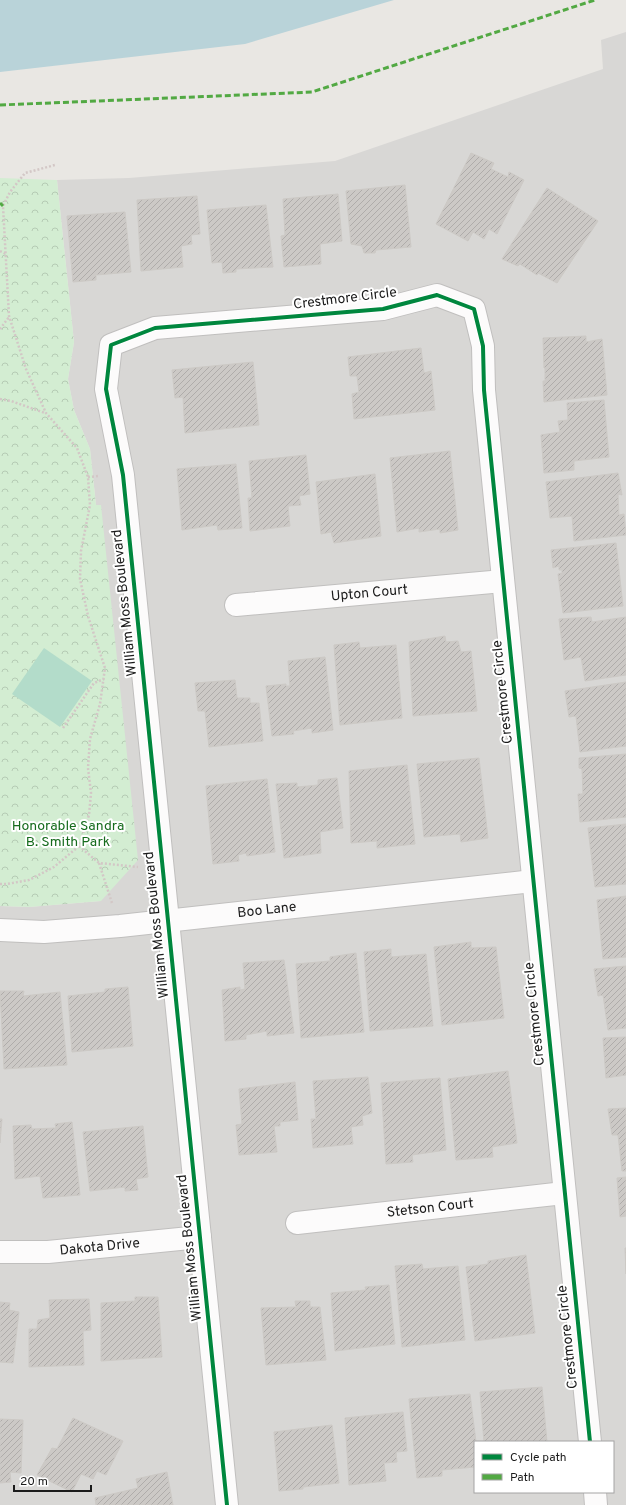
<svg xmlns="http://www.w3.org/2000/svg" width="626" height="1505" font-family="Overpass,sans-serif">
<defs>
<pattern id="park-crowns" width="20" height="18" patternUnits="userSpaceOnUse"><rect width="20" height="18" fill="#d3edd2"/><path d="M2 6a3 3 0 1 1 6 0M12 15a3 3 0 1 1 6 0" fill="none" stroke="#b5cbb4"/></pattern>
<pattern id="building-hatch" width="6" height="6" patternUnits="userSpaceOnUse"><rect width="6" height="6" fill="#ccc9c6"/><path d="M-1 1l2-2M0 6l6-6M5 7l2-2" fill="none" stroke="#afacaa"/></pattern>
</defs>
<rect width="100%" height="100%" fill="#e9e7e3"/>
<!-- residential -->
<path fill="#d8d7d5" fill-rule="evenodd" d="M626,32V1505H0V906L29,907L101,901V505H96L90,449L74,410L68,379L74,342L57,180L129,178L335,161L603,69L601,40ZM475,1442H613V1492H475Z"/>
<!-- park -->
<path fill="url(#park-crowns)" d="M0,178L57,180L74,342L68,379L74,410L90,449L96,505H101L138,860L101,901L29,907L0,906Z"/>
<!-- pitch -->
<path fill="#b3dcca" d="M44,648L92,681L60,727L12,694Z"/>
<!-- water -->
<path fill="#b9d3d9" d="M0,0H394L245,44L0,72Z"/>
<!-- building -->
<path fill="url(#building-hatch)" stroke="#ccc9c5" d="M471,153L494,163L491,169L508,177L509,172L524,180L497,234L489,229L484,239L473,232L468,241L436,224Z
M405,185L411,247L376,250L375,253H364L362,246L351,244L346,191Z
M547,188L598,221L557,283L538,273L537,275L520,264L518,266L502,259Z
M338,194L342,241L320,244L321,264L284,267L281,236L285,235L283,199Z
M197,196L200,234L191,235L192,244L181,246L183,267L141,271L137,200Z
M266,205L273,267L236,269V272L223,273L222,262L212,263L207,210Z
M125,212L131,272L96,275V280L73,282L67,216Z
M586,336V342L602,339L607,395L544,402L543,381H545V368H544L543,338Z
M421,348L424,373L431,371L435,410L354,419L352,394L359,392L357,376H350L348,357Z
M253,362L259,425L185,433L183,397L175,398L172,370Z
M604,400L609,457L574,461V470L544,473L541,435L560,432L558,421L568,420L567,403Z
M450,451L458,530L440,533V529L419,532V528L397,532L390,458Z
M306,455L310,494L299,496L301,505L288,506L290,526L250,531L248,498H252L249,461Z
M236,464L242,528L218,530L217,525L182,530L177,469Z
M618,473L622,495L618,494L619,515L624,514L626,535L574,541L572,516L550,518L546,482Z
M375,474L381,536L334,543L331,532L321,534L316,482Z
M616,543L623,606L563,613L558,574L562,573V570H559V566L553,568L551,550Z
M591,617L592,622L626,617V675L585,681L581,657L564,660L559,619Z
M445,636L446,642L458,641L461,652L471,651L477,711L413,716L409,642Z
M359,642L360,648L396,645L402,718L340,725L334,645Z
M325,657L333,730L312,733V728L293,731L294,734L272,736L266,686L286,684V686H290L288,661Z
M235,680L237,698H250V703H259L263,741L209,747L205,711H198L195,683Z
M626,682V746L580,752L576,716L569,717L565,691Z
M626,754V817L580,822L578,794H583L582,769L579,768V758Z
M479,758L488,838L461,842L460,834L424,837L417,764Z
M407,765L415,844L377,848V841L351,843L349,771Z
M337,778L343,828L320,832L321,853L284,858L276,784L297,783V787L318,785V780Z
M267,779L275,852L247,856L246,853L238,855L239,861L213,864L206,786Z
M626,824V884L595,887L588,828Z
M626,896V957L603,959L597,900Z
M471,942V948L496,947L504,1018L442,1025L434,947Z
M391,949V957L426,954L433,1026L370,1031L364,952Z
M356,953L364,1032L301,1038L296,964L330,961V957Z
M284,960L294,1033L267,1036V1031L246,1035V1039L225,1041L222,990L240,987V990L245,989L243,963Z
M626,966V1028L608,1030L603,995L598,996L594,969Z
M128,987L133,1046L72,1052L68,996L105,992V989Z
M0,991H24L23,996L60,992L67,1065L4,1069Z
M626,1037V1075L606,1078L603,1038Z
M508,1071L517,1143L492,1147L493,1157L456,1160L448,1079Z
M368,1077L372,1113L362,1116L363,1125L351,1127L353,1144L313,1148L311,1119H316L313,1081Z
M440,1078L446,1150L412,1155L413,1162L386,1164L381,1083Z
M295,1082L298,1120L280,1122V1126H274L277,1152L239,1155L236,1125L242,1124L239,1089Z
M626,1108V1171H622L618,1135H612L608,1109Z
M0,1119H2L0,1143Z
M72,1122L80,1195L43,1198L40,1176L15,1179L13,1126L31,1125L32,1129L56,1128L55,1124Z
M143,1126L148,1177L136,1179L138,1190L125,1191V1187L90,1191L83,1132Z
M626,1177V1216L620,1217L617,1178Z
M625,1248H626V1274Z
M526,1255L535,1333L475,1341L466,1267L488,1264V1261Z
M422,1264L423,1269L458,1266L465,1340L402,1347L395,1266Z
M389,1285L395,1344L335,1351L331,1293L366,1290L365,1287Z
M135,1297H158L162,1357L101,1361V1303L135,1301Z
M89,1299L91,1330L83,1331L84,1365L29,1367V1329H37L38,1320L50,1318L49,1300Z
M295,1301H310V1307H320L326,1360L266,1365L261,1308L296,1307Z
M0,1302L10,1303L9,1310L19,1312L13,1363L0,1362Z
M542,1387L547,1442H484L480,1392Z
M470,1394L476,1442L475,1467L442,1470V1476L417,1478L409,1399Z
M403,1412L407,1451L396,1452L397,1462L384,1463L386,1481L349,1485L345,1418Z
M73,1418L123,1441L106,1475L97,1471L93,1479L81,1474L72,1492L37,1475L52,1448L57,1449Z
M0,1419L23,1420L21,1473L10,1472L11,1482L0,1483Z
M332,1425L339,1483L303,1487V1489L279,1491L274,1432Z
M167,1472L173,1505H96L95,1498L138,1488L136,1479Z"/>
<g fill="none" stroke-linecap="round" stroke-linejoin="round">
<defs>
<g id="minor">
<path id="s1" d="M236,605L503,581"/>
<path id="s2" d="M0,930L44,932L120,926L533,881"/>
<path id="s3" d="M297,1223L564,1193"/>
<path id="s4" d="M0,1252H48L200,1237"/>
<path d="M595,1492L596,1505"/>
<path d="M227,1505L123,475L106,389L111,345L155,328L383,309L437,295L474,309L483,346L484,390L590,1442"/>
</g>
</defs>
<!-- minor casing -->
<use href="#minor" stroke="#c0bfbe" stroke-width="24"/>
<!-- path -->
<path stroke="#d3c7c6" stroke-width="2.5" stroke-dasharray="2 2" stroke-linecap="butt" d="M0,251L6,254
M0,329L9,317
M0,399L11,401L45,413
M88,477L99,476
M63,728L94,683L104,679
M79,846L99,863
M0,884H7L29,880L54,867L79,846L89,815L91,793L88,768L90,739L100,704L105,668L88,616L80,579L81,551L90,505L88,477L77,448L46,413L26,369L9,316L3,206L10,192L25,173L55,165
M112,903L99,863L138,867"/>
<!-- minor -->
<use href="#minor" stroke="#fcfbfb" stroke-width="22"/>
<!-- quiet -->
<path stroke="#52a943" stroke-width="3" stroke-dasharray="6 3" stroke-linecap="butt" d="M0,105L312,92L595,0
M0,203L3,206"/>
<defs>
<path id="cycleway" d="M227,1505L123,475L106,389L111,345L155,328L383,309L437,295L474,309L483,346L484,390L590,1442"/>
</defs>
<!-- cycleway casing -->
<use href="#cycleway" stroke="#fff" stroke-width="6"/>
<!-- cycleway -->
<use href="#cycleway" stroke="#00873e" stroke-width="4"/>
</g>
<g text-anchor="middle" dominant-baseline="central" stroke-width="4" stroke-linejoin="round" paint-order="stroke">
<!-- street labels -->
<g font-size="14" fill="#1b1b1b" stroke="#fff">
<text transform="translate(345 299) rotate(-7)">Crestmore Circle</text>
<text stroke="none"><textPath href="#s1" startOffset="134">Upton Court</textPath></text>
<text transform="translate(125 603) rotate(-96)">William Moss Boulevard</text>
<text transform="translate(503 692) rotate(-96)">Crestmore Circle</text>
<text stroke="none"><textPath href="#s2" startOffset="268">Boo Lane</textPath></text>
<text transform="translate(157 925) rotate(-96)">William Moss Boulevard</text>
<text transform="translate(535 1014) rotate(-96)">Crestmore Circle</text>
<text stroke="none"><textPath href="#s3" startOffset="134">Stetson Court</textPath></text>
<text stroke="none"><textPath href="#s4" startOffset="100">Dakota Drive</textPath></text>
<text transform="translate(190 1248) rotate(-96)">William Moss Boulevard</text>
<text transform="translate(568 1337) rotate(-96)">Crestmore Circle</text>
</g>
<!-- park labels -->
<g font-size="14" fill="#166b1d" stroke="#fff">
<text x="68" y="826">Honorable Sandra<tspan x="68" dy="16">B. Smith Park</tspan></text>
</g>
</g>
<!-- legend -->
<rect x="474" y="1441" width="140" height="52" fill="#ffffff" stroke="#a4a4a4"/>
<rect x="482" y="1454" width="20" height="6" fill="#00873e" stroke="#a4a4a4"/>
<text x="510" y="1461" font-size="12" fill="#1b1b1b">Cycle path</text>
<rect x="482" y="1474" width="20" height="6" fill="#52a943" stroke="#a4a4a4"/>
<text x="510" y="1481" font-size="12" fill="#1b1b1b">Path</text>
<!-- scale -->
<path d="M14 1485v6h77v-6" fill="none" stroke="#1b1b1b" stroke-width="2"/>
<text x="20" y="1485" font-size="12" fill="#1b1b1b" stroke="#ffffff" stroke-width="3" paint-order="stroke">20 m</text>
</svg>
